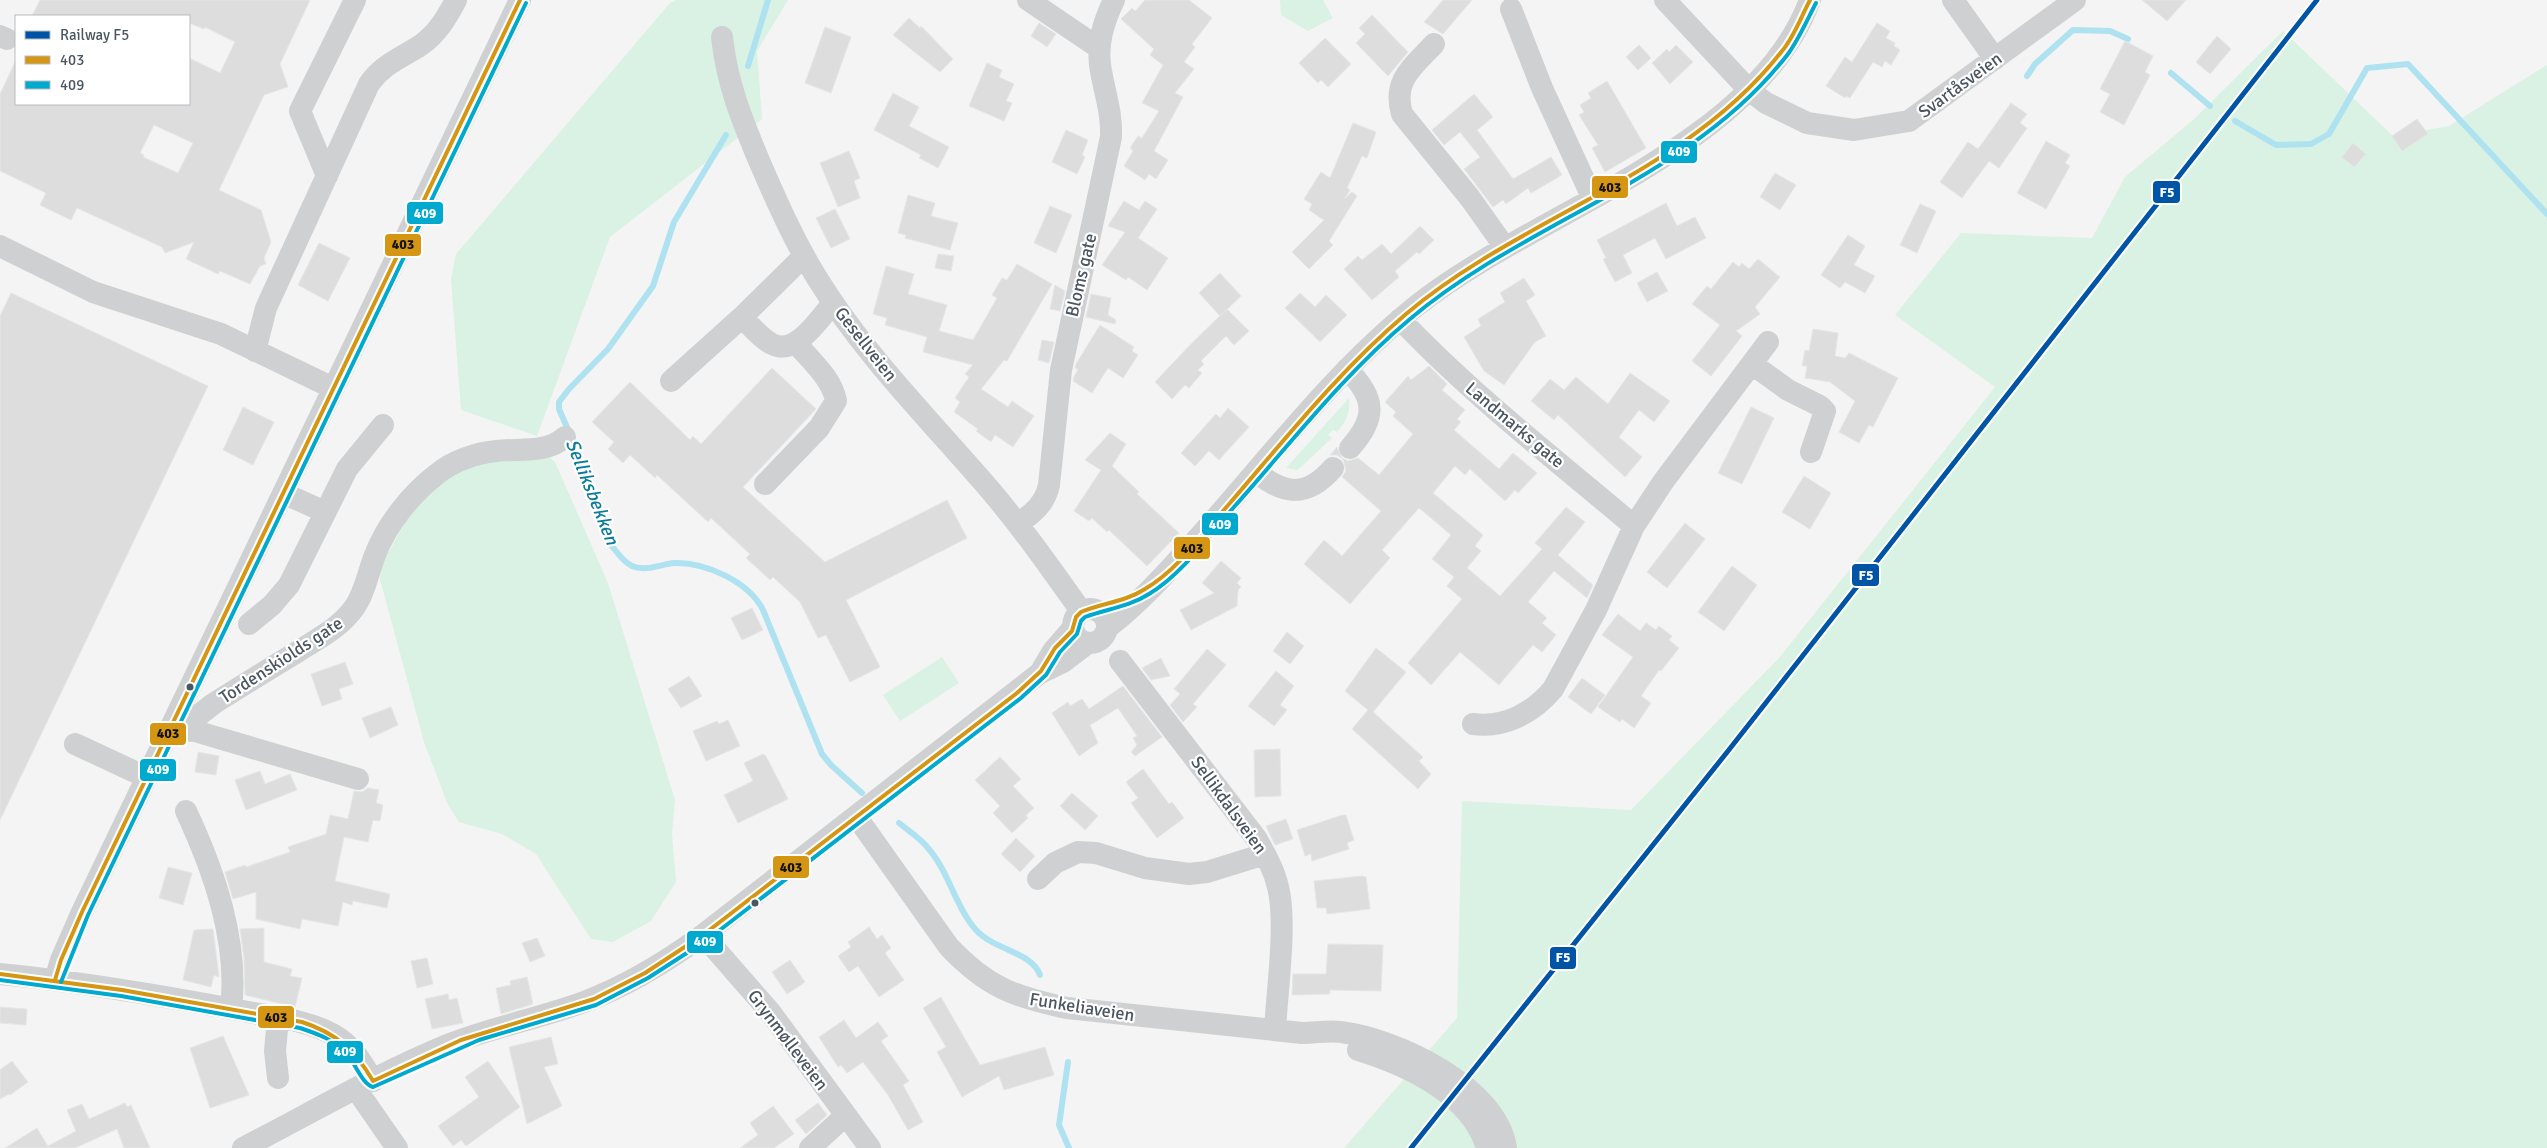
<svg xmlns="http://www.w3.org/2000/svg" width="2547" height="1148" font-family="Signika,sans-serif">
<rect width="100%" height="100%" fill="#f4f4f4"/>
<!-- green -->
<path fill="#d9f2e3" d="M676,0H788L757,51L762,119L610,237L537,436L461,410L451,279L456,254L670,3Z
M1280,0H1323L1333,18L1308,31L1281,15Z
M2283,31L2393,136L2449,126L2547,65V1148H1344L1457,1018L1462,801L1631,810L1779,658L1995,387L1895,315L1961,233L2092,238L2125,177L2193,120Z
M1349,398C1351,412 1346,422 1337,432L1333,430L1328,435L1332,438L1302,466L1297,470L1286,468Z
M528,439L555,462L608,583L675,800L672,834L676,882L651,921L613,942L591,939L536,854L502,834L459,822L448,805L424,742L378,572L436,465Z
M942,657L959,683L900,721L883,695Z"/>
<g fill="none" stroke-linecap="round" stroke-linejoin="round">
<!-- stream -->
<path stroke="#aee2f0" stroke-width="6" d="M748,66L768,0
M2171,73L2210,106
M2027,76L2035,64L2073,30L2110,31L2128,39
M2235,121L2276,145L2311,144L2329,134L2367,68L2408,64L2547,214
M726,135L674,222L653,286L608,349L569,389L559,402V409L576,448L611,545C617,552 623,562 632,566C645,572 662,564 674,563C706,562 749,582 763,610L822,754L831,765L862,793
M899,823C909,831 920,838 928,848C949,872 955,906 976,930C994,950 1032,952 1040,975
M1068,1062L1059,1125L1069,1148"/>
</g>
<!-- building -->
<path fill="#ddddde" stroke="#e5e6e7" fill-rule="evenodd" d="M40,0H310L280,64L288,87L264,95L219,190L261,210L271,242L264,258L266,264L260,266L250,284L220,271L218,274L186,259L194,242L165,253L162,247L77,208L71,220L40,205L46,193L0,171V94L16,60V104H189V58L220,73L235,42L205,27L204,29L189,23V16H32ZM154,125L193,143L178,173L143,157L144,155L140,153Z
M1145,0H1189L1212,18L1192,44L1195,47L1184,62L1194,69L1175,93L1183,97L1154,151L1168,160L1156,179L1149,174L1145,180L1124,166L1133,151L1130,148L1138,136L1142,138L1159,111L1142,103L1163,65L1150,55L1154,49L1121,19L1132,8L1135,11Z
M1443,0H1472L1443,34L1424,22Z
M2142,0H2186L2167,21Z
M1372,15L1408,52L1388,76L1356,43L1365,34L1359,28Z
M909,18L920,28L921,26L953,59L940,72L893,35Z
M1039,23L1056,34L1047,47L1031,36Z
M1877,23L1890,31L1886,38L1895,43L1894,46L1900,50L1891,65L1885,61L1882,67L1873,62L1850,98L1846,96L1845,98L1826,86L1845,57L1852,62Z
M825,27L851,37L831,93L805,83Z
M2217,36L2231,49L2210,74L2196,62Z
M1325,38L1351,64L1328,87L1321,80L1318,83L1299,63Z
M2125,41L2153,56L2145,72L2150,75L2124,125L2100,112L2110,94L2100,89Z
M1639,45L1651,58L1638,70L1626,57Z
M1676,45L1693,62L1670,84L1652,63L1667,49L1669,52Z
M987,63L1002,70L999,77L1014,84L1006,101L1012,103L1004,121L969,106Z
M1607,81L1646,148L1605,172L1592,148L1598,145L1579,115L1584,112L1580,105L1591,98L1588,93Z
M893,93L919,107L909,126L949,147L938,168L919,158L921,155L874,130Z
M1474,94L1493,117L1477,130L1513,179L1551,157L1562,175L1531,193L1528,188L1506,204L1503,200L1493,207L1464,169L1480,157L1460,132L1444,145L1432,130Z
M2011,103L2027,114L2020,123L2027,128L1999,168L1989,161L1962,198L1940,182L1968,142L1978,149Z
M2417,119L2428,134L2402,151L2392,136Z
M1353,123L1376,132L1367,158L1362,156L1347,188L1350,190L1344,199L1352,192L1357,196L1329,241L1333,245L1309,269L1292,252L1324,220L1309,210L1312,204L1304,199L1321,172L1330,178Z
M1066,130L1088,140L1082,155L1085,157L1077,174L1052,162Z
M2046,141L2070,155L2065,163L2070,166L2046,209L2017,193Z
M2353,143L2366,154L2354,167L2342,157Z
M849,151L860,178L854,181L860,198L838,207L820,163Z
M1775,173L1796,185L1780,210L1760,197Z
M908,195L935,203L931,216L958,223L950,250L905,238L906,235L898,233Z
M1124,201L1139,210L1145,201L1157,209L1138,238L1168,258L1147,290L1128,277L1126,280L1102,265L1125,232L1108,226Z
M1666,203L1677,226L1695,217L1706,238L1666,259L1655,238L1623,255L1632,273L1615,282L1603,259L1606,258L1597,240Z
M1920,204L1936,211L1917,253L1900,245Z
M1050,206L1072,215L1056,253L1034,243Z
M835,209L850,239L831,248L816,218Z
M1420,226L1434,240L1419,254L1417,252L1395,271L1399,277L1372,300L1344,269L1358,256L1362,260L1382,244L1391,254Z
M1848,235L1865,246L1854,265L1875,276L1865,293L1845,282L1840,288L1821,275Z
M319,243L350,258L328,301L298,285Z
M938,254L954,256L951,271L935,268Z
M1758,259L1780,277L1755,307L1760,314L1736,331L1742,336L1711,376L1692,361L1720,325L1692,304L1707,286L1711,289L1733,262L1739,267L1742,263L1749,269Z
M1017,264L1052,284L1007,361L1004,360L981,389L1008,407L1012,401L1034,416L1013,447L995,435L991,442L976,431L978,429L954,412L960,402L955,398L969,377L965,374L973,365L923,352L927,337L885,325L887,318L873,314L886,266L914,274L908,294L947,305L939,331L973,340L997,298L992,295L1002,278L1007,280Z
M1657,272L1668,291L1647,302L1637,283Z
M1220,273L1241,296L1220,316L1199,293Z
M1524,278L1535,295L1526,301L1546,336L1535,342L1504,385L1484,371L1464,337L1481,326L1478,319L1505,302L1500,293Z
M1055,285L1065,291L1060,311L1050,309Z
M11,293L208,386L0,820V316Z
M1300,293L1315,307L1326,295L1347,315L1320,342L1285,308Z
M1091,294L1111,298L1108,315L1116,320L1115,324L1086,317Z
M1227,309L1249,331L1234,345L1226,336L1201,361L1204,364L1198,370L1202,373L1189,388L1185,385L1172,399L1155,382L1190,345Z
M1100,325L1134,347L1132,351L1138,355L1123,378L1108,368L1092,393L1073,381L1074,377L1078,369L1075,368L1076,364Z
M1813,329L1838,333L1835,356L1845,358L1849,353L1898,378L1873,427L1869,425L1859,443L1839,432L1855,401L1830,382L1805,378L1807,366H1802L1805,350L1809,351Z
M1042,340L1054,342L1049,363L1038,360Z
M1429,366L1447,384L1442,390L1465,410L1457,419L1461,422L1454,430L1499,469L1513,453L1537,473L1518,493L1515,490L1505,501L1470,469L1465,475L1455,466L1433,493L1483,535L1475,546L1481,551L1467,568L1500,596L1542,549L1535,543L1566,507L1585,522L1558,555L1593,585L1587,598L1554,571L1528,602L1547,618L1542,623L1556,635L1542,652L1533,645L1499,685L1460,652L1431,685L1408,663L1462,599L1447,586L1454,577L1432,559L1451,535L1419,508L1382,550L1390,558L1350,604L1304,564L1324,540L1342,556L1381,511L1342,477L1346,471L1343,459L1337,455H1330L1337,447L1342,458L1348,461L1358,458L1379,475L1413,434L1393,416L1396,412L1385,402L1408,376L1411,380Z
M772,368L816,409L743,487L825,562L947,500L967,538L846,600L880,667L850,682L826,635L818,638L800,602L773,577L770,580L746,558L750,554L711,518L708,522L657,475L655,478L630,455L623,463L608,449L614,442L592,422L630,382L690,440L693,436L701,444Z
M1630,373L1670,401L1654,422L1639,410L1619,437L1642,457L1625,477L1558,415L1554,420L1531,401L1550,379L1564,390L1576,377L1608,404Z
M243,407L274,422L253,465L223,450Z
M1751,407L1774,418L1742,484L1718,473Z
M1228,408L1249,427L1219,460L1209,451L1195,466L1181,453L1216,414L1220,418Z
M1110,433L1126,444L1112,466L1139,492L1137,494L1179,533L1147,566L1109,530L1107,532L1092,518L1089,521L1074,511L1101,470L1085,460Z
M1804,476L1831,493L1810,529L1782,512Z
M1685,523L1705,539L1667,588L1647,572Z
M1221,561L1241,578L1237,583L1241,587L1238,590L1237,606L1191,630L1180,610L1214,593L1202,583Z
M1732,566L1757,585L1724,631L1698,612Z
M752,608L763,630L742,640L731,618Z
M1618,614L1640,631L1646,623L1656,630L1659,626L1672,636L1669,640L1679,648L1661,671L1659,670L1641,696L1651,703L1634,728L1622,719L1620,722L1598,707L1633,657L1602,635Z
M1287,632L1304,646L1290,664L1273,651Z
M1376,648L1406,672L1373,712L1423,757L1419,761L1431,774L1418,789L1352,729L1368,710L1345,691Z
M1207,649L1226,665L1193,704L1197,707L1183,722L1170,705L1180,694L1174,689Z
M1161,658L1170,676L1151,680L1142,668Z
M345,662L353,684L339,689L342,699L322,706L311,674Z
M1276,671L1294,686L1280,705L1287,710L1274,726L1248,706Z
M689,676L702,696L681,708L668,689Z
M1582,678L1605,695L1591,714L1568,697Z
M1123,686L1162,737L1135,756L1131,752L1137,745L1133,738L1137,736L1118,708L1090,725L1098,743L1079,756L1052,713L1068,702L1070,706L1082,699L1089,709Z
M391,707L398,725L370,738L362,718Z
M728,720L740,746L706,761L693,731L717,721L719,724Z
M1280,749L1281,796L1255,797L1254,750Z
M198,752L219,756L216,775L195,772Z
M763,754L766,756L788,799L738,823L724,795L753,781L744,763Z
M1000,757L1021,779L1013,786L1034,808L1026,815L1028,818L1012,833L993,813L1000,806L975,780Z
M1143,769L1169,804L1172,802L1184,818L1157,838L1131,803L1138,798L1126,782Z
M260,771L265,784L290,774L297,790L246,810L235,780Z
M368,788L379,790L376,803L383,805L380,821L373,820L368,842L344,837L335,881L390,894L387,908L353,901L352,905L343,902L338,926L302,919L300,929L256,919V892L233,899L225,872L245,865L246,867L290,852L288,847L326,834L330,815L348,819L354,791L362,792Z
M1072,793L1098,816L1085,830L1060,806Z
M1342,815H1346L1354,840L1347,843L1349,849L1312,861L1311,854L1305,856L1297,830Z
M1286,819L1293,839L1275,845L1266,826Z
M1016,838L1035,856L1020,872L1001,854Z
M168,867L192,873L183,905L159,898Z
M1362,876L1366,877L1370,909L1327,914L1326,908H1317L1314,881Z
M869,927L877,939L882,935L891,948L885,953L904,980L879,997L858,966L849,972L838,956L851,947L848,942Z
M264,928V962L292,969L290,976L302,978L295,1007L245,995L244,958L240,929Z
M213,929L219,977L214,975L211,987L183,980L194,930Z
M537,938L545,956L530,962L522,943Z
M1328,944L1383,945L1381,991L1330,990V994L1292,995L1293,974H1326Z
M427,958L433,984L417,988L411,961Z
M790,960L805,982L787,994L772,972Z
M527,977L533,1004L501,1014L496,988L511,985L510,981Z
M448,994L449,1000L457,998L463,1023L432,1029L425,999Z
M941,997L980,1065L1045,1047L1054,1075L1004,1090L999,1076L962,1097L937,1052L946,1047L923,1008Z
M0,1007L27,1009L26,1025L0,1023Z
M844,1020L856,1038L878,1022L888,1036L881,1041L909,1081L903,1085L923,1122L908,1130L888,1095L863,1062L847,1073L841,1065L838,1067L819,1037Z
M223,1036L249,1095L210,1108L190,1048Z
M551,1037L558,1064L544,1067L562,1106L527,1124L509,1047Z
M12,1061L28,1082L10,1095L9,1094L0,1099V1070Z
M488,1061L520,1107L466,1146L461,1140L453,1146L438,1126L479,1097L465,1077Z
M125,1103L127,1107L131,1105L150,1148H124L117,1129L75,1148H49L48,1146L76,1131L67,1110L82,1104L89,1119Z
M818,1103L827,1115L806,1134L795,1120Z
M773,1106L794,1134L774,1148H740L758,1135L750,1123Z
M37,1128L49,1148H5Z"/>
<g fill="none" stroke-linecap="round" stroke-linejoin="round">
<!-- minor -->
<path stroke="#ced0d2" stroke-width="22" d="M1028,0L1099,48
M1665,0L1749,90L1766,103L1807,123L1854,130L1909,121L2075,0
M1953,0L1995,59
M1511,9L1542,88L1592,197
M0,36L7,39
M722,37C727,84 742,120 760,163C777,202 794,241 817,278C865,356 931,421 991,491C1023,529 1052,570 1081,611
M1434,44C1413,67 1392,80 1402,114L1470,198L1504,246
M327,176L300,111L355,0
M0,246L93,292L221,334L333,388
M742,317C751,326 760,338 772,344C795,357 820,318 833,303
M1400,319C1472,395 1555,459 1634,526
M255,351L266,308L369,84C383,64 401,58 421,45C437,34 447,17 456,0
M1752,364L1788,390L1820,406L1825,411L1811,452
M1347,369C1376,398 1377,418 1350,448
M671,381L742,317L804,256
M1256,472C1284,495 1307,498 1333,468
M765,484L819,428L836,401C832,378 810,360 796,343
M283,493L325,512
M1018,524C1033,513 1045,504 1049,485L1061,370L1111,137C1112,113 1105,94 1101,71C1096,46 1103,23 1114,0
M1073 626a17 17 0 1 1 34 0a17 17 0 1 1-34 0Z
M249,624L272,605L289,585L347,469L383,425
M1107,628C1141,602 1170,569 1199,537C1269,459 1333,373 1415,307C1533,212 1755,149 1810,0
M1120,661L1256,838C1265,854 1274,869 1278,887C1287,922 1277,991 1275,1030
M1040,673L1053,651L1073,628
M1473,724C1505,728 1533,713 1553,689L1596,610L1634,526L1663,482L1768,342
M178,726L358,779
M190,731L199,715L213,704C240,687 267,670 294,654C315,640 339,629 354,608C365,593 368,572 375,555C387,524 411,494 437,474C453,461 476,453 496,451C520,448 546,454 565,437
M75,744L146,777
M186,811C214,871 239,942 231,1009
M856,816L949,947C987,987 1014,997 1067,1008L1302,1033C1315,1033 1329,1030 1341,1032C1396,1039 1497,1086 1506,1148
M1038,879L1055,863L1078,852L1096,853L1145,868L1189,874L1207,872L1265,854
M703,935L771,1013L870,1148
M0,974C82,982 163,996 243,1011C273,1017 308,1020 334,1035C353,1046 362,1062 373,1081
M55,980L61,960L82,912L520,0
M278,1018L275,1051L278,1078
M1358,1050C1407,1065 1471,1094 1487,1148
M356,1089L397,1148
M243,1148C311,1113 379,1073 450,1044C494,1027 540,1018 584,1002C627,986 666,962 703,935L1040,673L1063,662L1088,643
M810,1148L845,1116"/>
<defs>
<path id="bus-1" d="M0,974L122,990L302,1022C336,1033 355,1050 373,1081L461,1040L594,999L645,973L703,935L1017,693L1041,671L1055,648L1072,631L1076,617L1081,612C1102,603 1125,602 1145,589C1179,569 1204,532 1230,503C1286,438 1340,370 1406,314C1523,215 1685,176 1782,51C1794,37 1801,17 1810,0
M55,980L61,960L82,912L520,0"/>
<path id="bus-2" d="M0,980L121,996L300,1028C318,1034 335,1040 347,1054C355,1063 362,1084 373,1087L479,1040L596,1005L648,978L707,940L1021,698L1046,675L1060,652L1077,634L1081,621L1085,617C1106,609 1129,607 1149,594C1182,574 1208,537 1234,507C1291,443 1344,374 1410,319C1528,219 1691,180 1788,54C1799,39 1807,20 1816,3
M61,982L88,915L526,3"/>
</defs>
<!-- bus-1 casing -->
<use href="#bus-1" stroke="#fff" stroke-width="8"/>
<!-- bus-2 casing -->
<use href="#bus-2" stroke="#fff" stroke-width="8"/>
<!-- bus-1 -->
<use href="#bus-1" stroke="#d49613" stroke-width="4"/>
<!-- bus-2 -->
<use href="#bus-2" stroke="#00a9ce" stroke-width="4"/>
<defs>
<path id="rail-1" d="M1411,1148L1728,751L2317,0"/>
</defs>
<!-- rail-1 casing -->
<use href="#rail-1" stroke="#fff" stroke-width="9"/>
<!-- rail-1 -->
<use href="#rail-1" stroke="#0054a6" stroke-width="5"/>
</g>
<!-- markers -->
<g fill="#4a5661" stroke="#fff" stroke-width="2">
<circle cx="190" cy="687" r="4.5"/>
<circle cx="755" cy="903" r="4.5"/>
</g>
<g text-anchor="middle" dominant-baseline="central" stroke-width="4.5" stroke-linejoin="round" paint-order="stroke">
<!-- street labels -->
<g font-size="18" fill="#4a5661" stroke="#fff">
<text transform="translate(1960 85) rotate(-36)">Svartåsveien</text>
<text transform="translate(1081 275) rotate(-77)">Bloms gate</text>
<text transform="translate(866 344) rotate(52)">Gesellveien</text>
<text transform="translate(1515 425) rotate(40)">Landmarks gate</text>
<text transform="translate(281 660) rotate(-33)">Tordenskiolds gate</text>
<text transform="translate(1229 805) rotate(54)">Sellikdalsveien</text>
<text transform="translate(1082 1007) rotate(9)">Funkeliaveien</text>
<text transform="translate(788 1040) rotate(53)">Grynmølleveien</text>
</g>
<!-- water labels -->
<g font-size="19" font-style="italic" fill="#0c7c9b" stroke="#fff">
<text transform="translate(592 492) rotate(68)">Selliksbekken</text>
</g>
</g>
<g stroke="#fff" stroke-width="2">
<rect x="1660" y="140" width="38" height="24" rx="5" fill="#00a9ce"/>
<rect x="1591" y="175" width="38" height="24" rx="5" fill="#d49613"/>
<rect x="2152" y="180" width="29" height="24" rx="5" fill="#0054a6"/>
<rect x="406" y="201" width="38" height="24" rx="5" fill="#00a9ce"/>
<rect x="384" y="233" width="38" height="24" rx="5" fill="#d49613"/>
<rect x="1201" y="512" width="38" height="24" rx="5" fill="#00a9ce"/>
<rect x="1173" y="536" width="38" height="24" rx="5" fill="#d49613"/>
<rect x="1851" y="563" width="29" height="24" rx="5" fill="#0054a6"/>
<rect x="149" y="722" width="38" height="24" rx="5" fill="#d49613"/>
<rect x="139" y="758" width="38" height="24" rx="5" fill="#00a9ce"/>
<rect x="772" y="855" width="38" height="24" rx="5" fill="#d49613"/>
<rect x="686" y="930" width="38" height="24" rx="5" fill="#00a9ce"/>
<rect x="1549" y="946" width="28" height="24" rx="5" fill="#0054a6"/>
<rect x="257" y="1005" width="38" height="24" rx="5" fill="#d49613"/>
<rect x="326" y="1040" width="38" height="24" rx="5" fill="#00a9ce"/>
</g>
<g font-size="14" text-anchor="middle" font-weight="bold" fill="#fff">
<text x="1679" y="156">409</text>
<text x="2167" y="197">F5</text>
<text x="425" y="218">409</text>
<text x="1220" y="529">409</text>
<text x="1866" y="580">F5</text>
<text x="158" y="774">409</text>
<text x="705" y="946">409</text>
<text x="1563" y="962">F5</text>
<text x="345" y="1056">409</text>
</g>
<g font-size="14" text-anchor="middle" font-weight="bold" fill="#111">
<text x="1610" y="192">403</text>
<text x="403" y="249">403</text>
<text x="1192" y="553">403</text>
<text x="168" y="738">403</text>
<text x="791" y="872">403</text>
<text x="276" y="1022">403</text>
</g>
<!-- legend -->
<rect x="15" y="15" width="175" height="90" fill="#ffffff" stroke="#b7bbc0"/>
<rect x="25" y="31" width="25" height="8" fill="#0054a6" stroke="#b7bbc0"/>
<text x="60" y="40" font-size="15" fill="#4a5661">Railway F5</text>
<rect x="25" y="56" width="25" height="8" fill="#d49613" stroke="#b7bbc0"/>
<text x="60" y="65" font-size="15" fill="#4a5661">403</text>
<rect x="25" y="81" width="25" height="8" fill="#00a9ce" stroke="#b7bbc0"/>
<text x="60" y="90" font-size="15" fill="#4a5661">409</text>
</svg>
